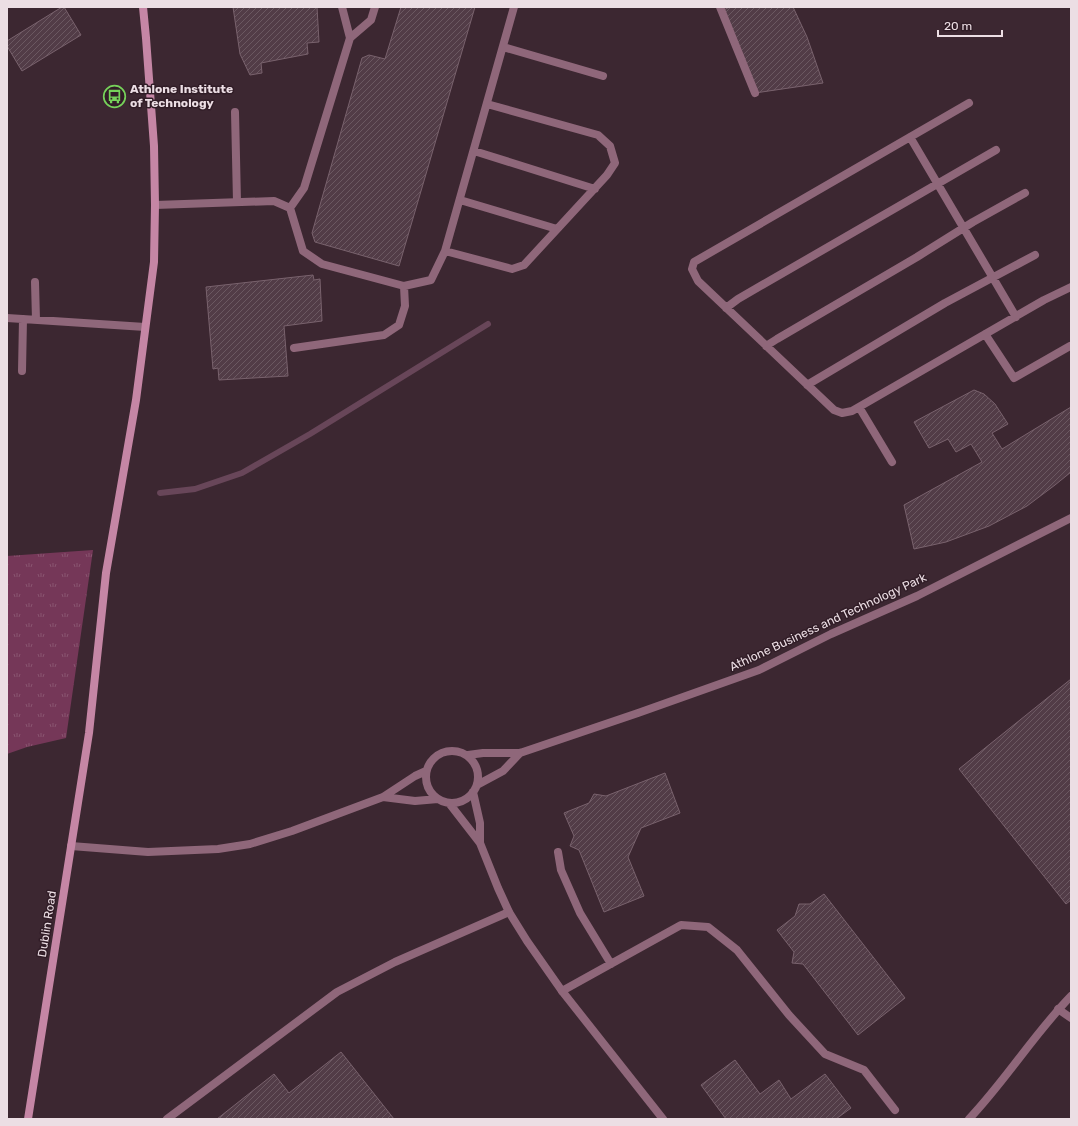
<svg xmlns="http://www.w3.org/2000/svg" width="1078" height="1126" font-family="Rubik,sans-serif">
<defs>
<pattern id="grass-tufts" width="24" height="20" patternUnits="userSpaceOnUse"><rect width="24" height="20" fill="#753758"/><path d="M3 7l-1-3M5 7V3M7 7l1-3M15 17l-1-3M17 17v-4M19 17l1-3" fill="none" stroke="#895470"/></pattern>
<pattern id="building-hatch" width="6" height="6" patternUnits="userSpaceOnUse"><rect width="6" height="6" fill="#523c47"/><path d="M-1 1l2-2M0 6l6-6M5 7l2-2" fill="none" stroke="#6b5861"/></pattern>
</defs>
<rect width="100%" height="100%" fill="#3c2731"/>
<!-- grass -->
<path fill="url(#grass-tufts)" d="M93,550L66,738L27,747L7,754V556Z"/>
<g fill="none" stroke-linecap="round" stroke-linejoin="round">
<!-- stream -->
<path stroke="#684659" stroke-width="6" d="M160,493L195,489L242,473L310,434L488,324"/>
</g>
<!-- building -->
<path fill="url(#building-hatch)" stroke="#79626d" d="M62,7H64L81,35L22,71L7,46V41Z
M233,7H317L319,42L307,43L308,54L261,63L262,73L250,75L240,54Z
M401,7H475L399,266L315,242L312,233L362,58L369,55L385,59Z
M730,7H793L807,37L823,83L755,93L721,11Z
M313,275L314,280L320,279L322,321L284,326L288,376L219,380L218,368L213,369L206,287Z
M974,390L984,394L995,404L1008,424L992,433L1002,449L1071,407V472L1055,485L1027,506L989,526L946,542L914,549L904,505L982,462L971,444L956,452L948,439L929,448L914,422Z
M1071,679V900L1066,904L959,769Z
M665,773L680,813L641,828L628,857L644,896L604,912L579,850L570,846L574,836L564,813L589,803L594,794L606,796Z
M824,894L905,998L858,1035L803,964L792,963L794,952L777,930L795,916L799,904H810Z
M341,1052L394,1119H217L274,1074L289,1093Z
M735,1060L760,1094L779,1080L791,1099L825,1074L851,1108L836,1119H726L701,1085Z"/>
<g fill="none" stroke-linecap="round" stroke-linejoin="round">
<!-- lane -->
<path stroke="#8f677a" stroke-width="8" d="M342,7L350,38
M720,7L755,93
M503,47L603,76
M969,103L694,262L692,269L698,281L834,410L842,413L852,411L1044,300L1071,287
M235,112L237,202
M910,137L1016,317
M474,151L595,189
M460,200L557,229
M155,205L274,201L290,208L303,251L322,264L404,286L431,280L445,251L514,7
M290,208L304,188L350,38L371,20L375,7
M445,251L512,269L524,265L607,175L615,163L610,146L598,135L487,104
M35,282L36,320
M726,308L738,299L996,150
M7,318L145,327
M985,334L1014,378L1070,346
M766,346L777,339L917,257L973,222L1025,193
M294,348L384,335L399,325L405,306L404,286
M22,371L23,319
M807,385L945,303L1035,255
M859,407L892,462
M558,852L561,870L580,913L611,964
M562,991L681,925L708,927L737,950L789,1015L825,1054L864,1070L895,1110
M1058,1009L1071,1018
M167,1119L337,992L395,962L509,912"/>
<!-- street -->
<path stroke="#8f677a" stroke-width="8" d="M426 777a26 26 0 1 1 52 0a26 26 0 1 1-52 0Z
M468,755L483,753H520L638,713L759,670L831,634L917,596L1071,518
M477,785L503,771L520,753
M473,792L480,823V843
M383,797L415,801L438,799
M449,803L480,843L498,888L509,912L527,941L562,991L663,1119
M71,846L148,852L218,849L250,844L292,831L383,797L415,776L426,771
M969,1119C1006,1080 1034,1034 1071,996"/>
<!-- secondary -->
<path stroke="#c586a5" stroke-width="8" d="M28,1119L89,733L106,573L136,400L154,262L155,205L154,146L146,38L143,7"/>
</g>
<!-- icons -->
<defs>
<symbol id="bus-ring" viewBox="-11 -11 22 22"><circle r="9.5" fill="#311d27" stroke="#76d25a" stroke-width="1.5"/><path d="M-5-6H5V4H4V6H2V4H-2V6H-4V4H-5ZM-3.5-4V0h7V-4ZM-3.5 1.2v1.5H-2V1.2ZM2 1.2v1.5H3.5V1.2Z" fill="#76d25a"/></symbol>
</defs>
<g fill-rule="evenodd">
<use href="#bus-ring" x="102" y="84" width="25" height="25"/>
</g>
<g text-anchor="middle" dominant-baseline="central" stroke-width="3" stroke-linejoin="round" paint-order="stroke">
<!-- poi labels -->
<g font-size="12" font-weight="bold" fill="#ecdee4" stroke="#311d27" text-anchor="start">
<text x="130" y="89">Athlone Institute<tspan x="130" dy="14">of Technology</tspan></text>
</g>
<!-- street labels -->
<g font-size="12" fill="#ecdee4" stroke="#311d27">
<text transform="translate(828 622) rotate(-25)">Athlone Business and Technology Park</text>
<text transform="translate(47 924) rotate(-81)">Dublin Road</text>
</g>
</g>
<!-- border -->
<rect width="1078" height="1126" fill="none" stroke="#ecdee4" stroke-width="16"/>
<!-- scale -->
<path d="M938 30v6h64v-6" fill="none" stroke="#ecdee4" stroke-width="2"/>
<text x="944" y="30" font-size="12" fill="#ecdee4" stroke="#311d27" stroke-width="3" paint-order="stroke">20 m</text>
</svg>
